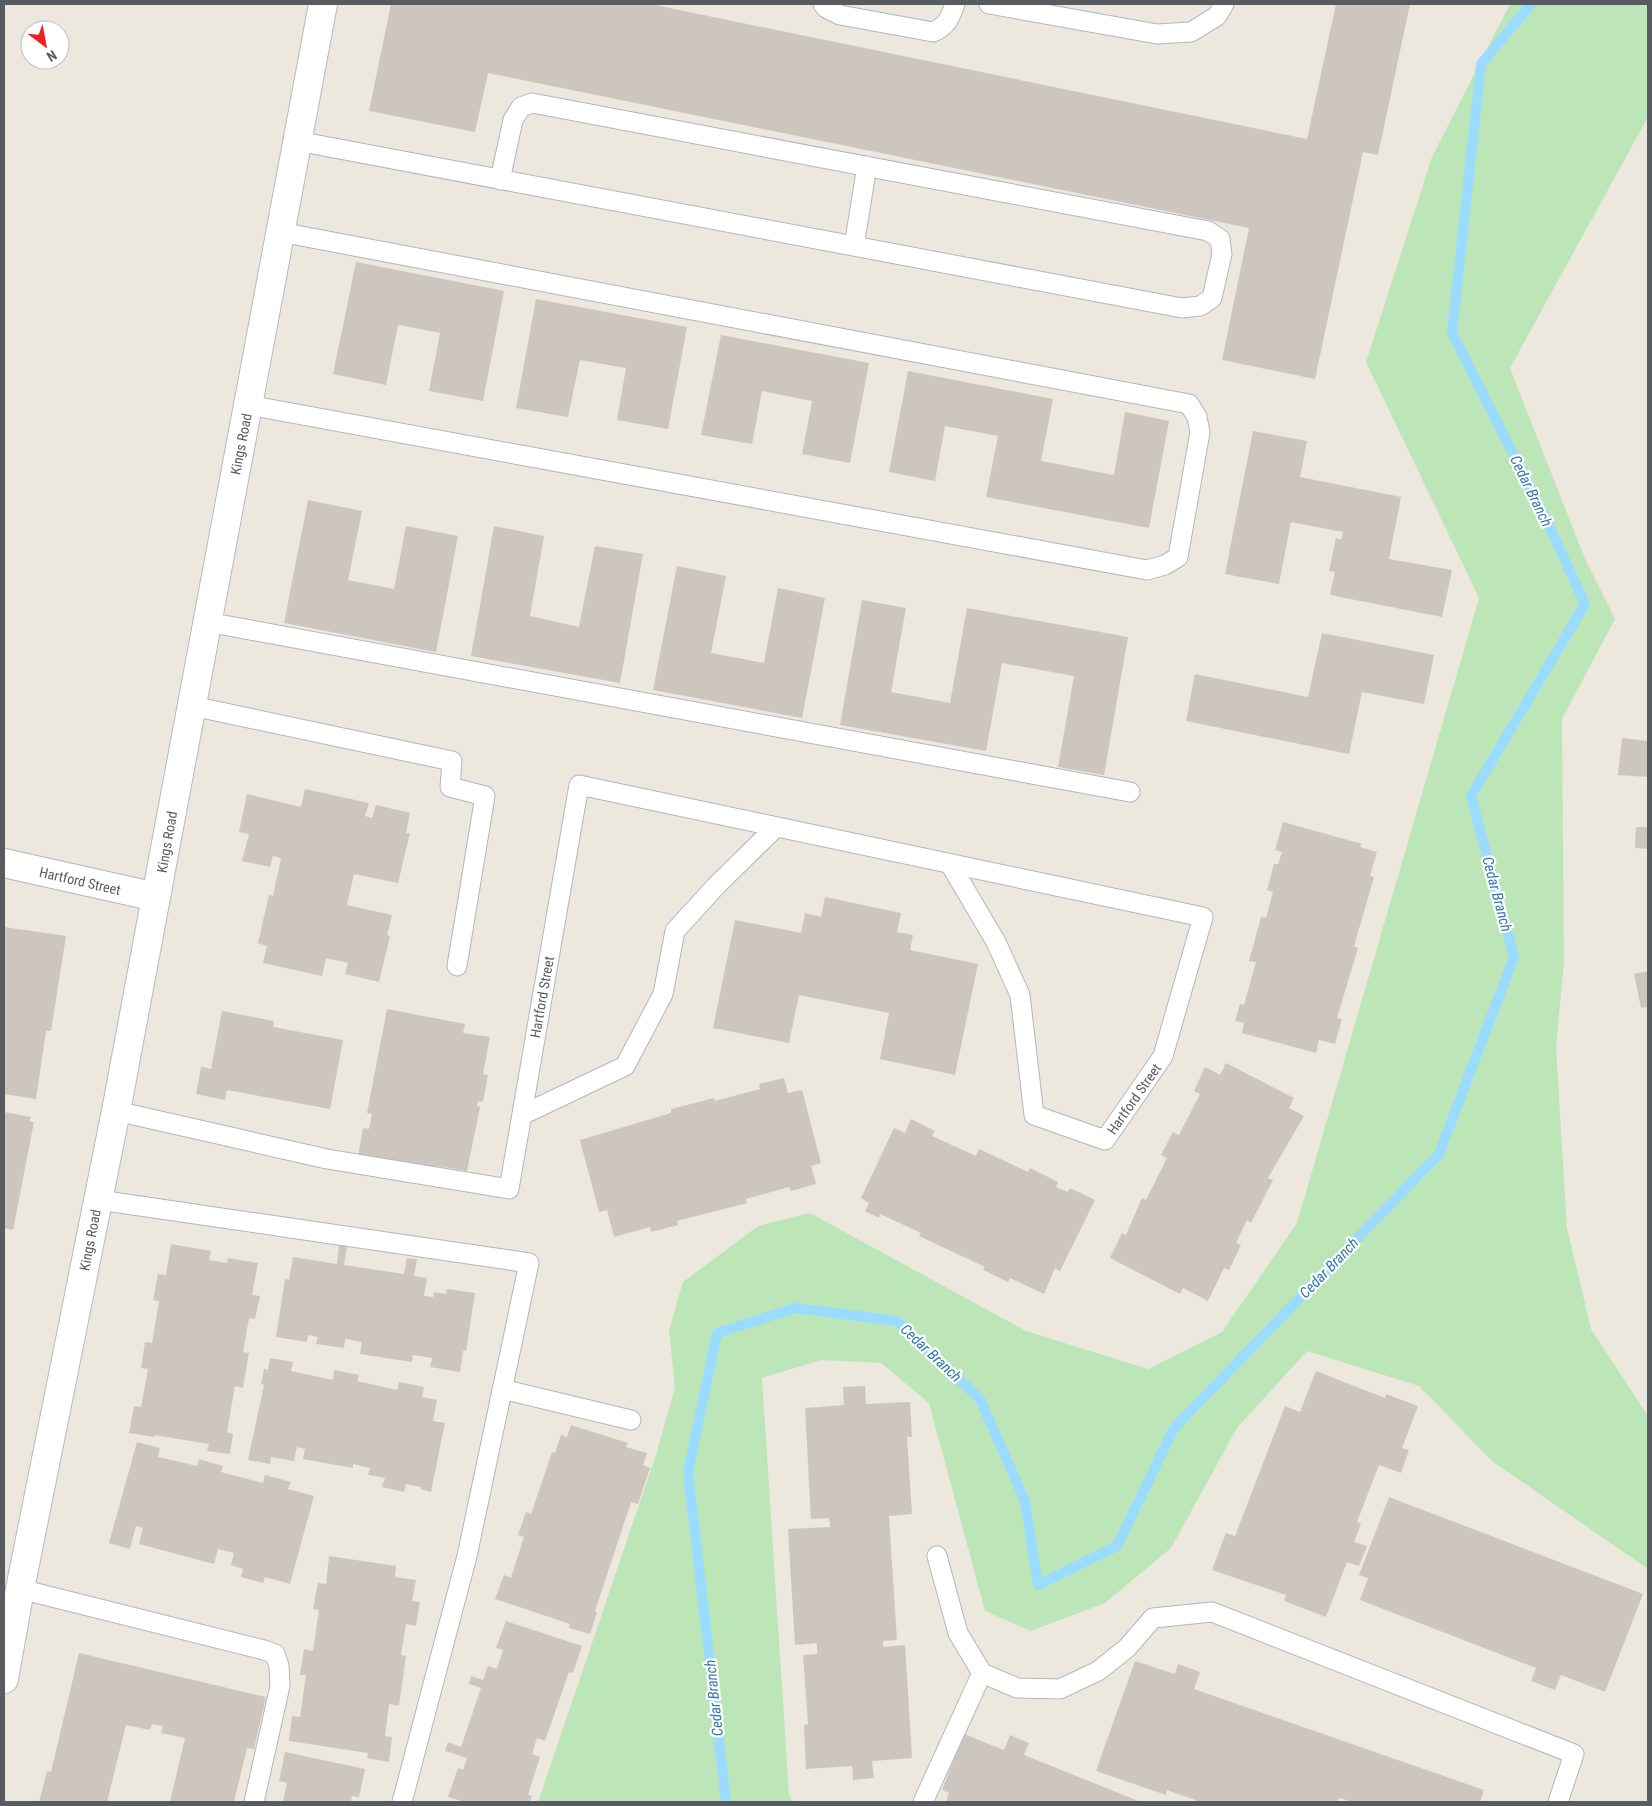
<svg xmlns="http://www.w3.org/2000/svg" width="1652" height="1806" font-family="'Roboto Condensed',sans-serif">
<rect width="100%" height="100%" fill="#ece8de"/>
<!-- green -->
<path fill="#bce6b8" d="M1510,4H1648V117L1510,368L1585,559L1615,619L1562,719L1564,962L1556,1047L1567,1228L1591,1329L1648,1416V1569L1492,1461L1419,1386L1307,1351L1237,1428L1171,1548L1105,1603L1031,1631L985,1611L929,1403L881,1363L821,1360L762,1378L789,1795L793,1802H538L656,1455L675,1388L669,1330L683,1282L758,1226L810,1213L1026,1331L1148,1369L1222,1332L1297,1223L1479,598L1366,362L1432,157Z"/>
<g fill="none" stroke-linecap="round" stroke-linejoin="round">
<!-- stream -->
<path stroke="#9bdbff" stroke-width="10" d="M726,1802L688,1472L717,1333L795,1308L897,1321L980,1399L1025,1501L1038,1585L1117,1546L1174,1428L1439,1154L1514,957L1471,796L1585,604L1544,515L1452,333L1481,64L1531,4"/>
</g>
<!-- building -->
<path fill="#ccc6bf" d="M391,4H650L1307,139L1336,4H1410L1378,155L1363,152L1315,379L1222,360L1249,228L488,73L475,132L369,111Z
M356,262L504,291L483,401L429,391L440,333L405,326L398,325L386,385L333,374Z
M536,299L687,327L668,429L617,420L626,368L580,360L568,417L516,408Z
M721,335L869,363L850,463L802,454L812,401L762,391L752,444L701,435Z
M908,371L1053,399L1041,461L1114,475L1125,412L1169,421L1149,528L986,497L998,436L945,426L935,481L889,472Z
M1253,431L1307,441L1300,477L1401,497L1389,559L1452,570L1442,617L1330,595L1335,572L1329,571L1336,538L1341,540L1343,532L1291,522L1279,584L1225,574Z
M308,500L362,511L348,580L394,589L406,526L458,536L436,652L284,623Z
M494,526L544,536L530,616L579,627L595,546L643,554L620,683L471,656Z
M677,566L726,576L711,653L764,663L778,588L825,598L802,718L653,690Z
M862,600L906,608L891,692L950,703L967,608L1128,637L1104,775L1058,767L1074,676L1002,663L986,751L840,725Z
M1322,633L1434,655L1424,704L1362,692L1349,754L1186,721L1195,674L1308,697Z
M1622,738L1648,741V777L1618,775Z
M305,789L369,803L365,816L372,818L376,805L410,813L406,833H410L398,883L354,874L347,905L392,915L387,935L390,936L379,982L345,974L348,963L326,958L322,976L263,963L267,946L258,943L269,895L273,896L281,858L273,856L270,867L242,861L249,834L239,832L247,794L301,807Z
M1283,822L1362,844L1360,847L1377,852L1370,876L1374,877L1354,946L1358,948L1337,1018L1342,1019L1335,1044L1319,1040L1316,1053L1242,1033L1244,1023L1235,1021L1240,1004L1244,1005L1256,962L1249,961L1261,917L1266,918L1273,892L1267,890L1274,864H1278L1282,852L1275,850Z
M1636,827H1648V849L1635,848Z
M825,897L901,913L897,932L913,935L910,950L978,964L955,1075L880,1059L889,1013L799,995L789,1043L713,1028L735,920L801,933L805,913L821,917Z
M4,927L66,936L51,1031H46L36,1099L4,1094Z
M1648,971V1007L1641,1008L1634,974Z
M387,1009L465,1024L463,1033L490,1037L483,1074L488,1075L483,1102L478,1101L477,1106L480,1107L467,1171L437,1166L436,1171L358,1156L363,1128L369,1129L372,1114L367,1113Z
M222,1011L274,1021L273,1027L343,1040L330,1109L227,1090L225,1100L196,1094L201,1067L211,1069Z
M1226,1063L1294,1098L1289,1108L1304,1116L1268,1178L1273,1180L1251,1223L1247,1220L1236,1243L1241,1245L1229,1270L1224,1268L1208,1301L1183,1288L1180,1294L1110,1258L1122,1233L1126,1235L1142,1198L1146,1200L1167,1158L1161,1155L1173,1132L1179,1135L1200,1094L1194,1091L1205,1067L1220,1075Z
M784,1078L788,1093L802,1090L821,1163L811,1166L816,1184L791,1191L789,1187L746,1199L747,1203L677,1221L678,1225L651,1232L650,1227L614,1237L607,1210L599,1212L580,1140L671,1113V1109L714,1098L715,1101L760,1089L759,1084Z
M4,1112L31,1117L29,1121L34,1122L13,1230L4,1228Z
M911,1119L935,1131L932,1136L976,1156L979,1149L1028,1172L1030,1168L1058,1182L1056,1187L1068,1192L1070,1188L1095,1200L1060,1271L1055,1268L1044,1294L1010,1278L1008,1282L983,1270L985,1267L919,1236L921,1233L880,1214L879,1218L865,1211L869,1203L861,1198L894,1128L905,1133Z
M171,1244L211,1251L209,1260L227,1263L228,1258L258,1263L252,1295L260,1296L255,1319L249,1318L243,1352L249,1353L243,1388L235,1386L227,1432L233,1434L230,1454L207,1451L209,1444L154,1435V1437L129,1433L134,1406L141,1407L148,1369L141,1368L145,1342L152,1343L159,1301L153,1300L158,1274L166,1275Z
M339,1245L347,1246L344,1265L404,1274L407,1258L417,1259L414,1276L427,1278L424,1296L433,1297L434,1292L446,1294L447,1289L475,1293L466,1351H463L460,1372L430,1367L432,1358L413,1355L412,1362L360,1354L362,1342L345,1339L344,1348L316,1344L318,1337L308,1335L307,1342L276,1337L285,1279L289,1280L293,1257L337,1264Z
M270,1358L293,1362L291,1371L333,1380L334,1370L359,1375L357,1381L397,1390L399,1382L424,1387L422,1397L437,1400L433,1421L445,1423L431,1492L420,1489L421,1487L406,1484L404,1492L382,1487L385,1478L368,1475L370,1468L353,1464V1468L303,1459L305,1449L297,1447L294,1461L271,1457L270,1464L248,1460L264,1385L261,1384L264,1369L268,1370Z
M1316,1371L1385,1398L1386,1394L1418,1406L1402,1448L1409,1450L1401,1473L1379,1465L1357,1522L1361,1524L1354,1542L1367,1546L1359,1566L1347,1562L1326,1617L1284,1601L1286,1595L1212,1570L1226,1533L1235,1536L1285,1406L1300,1412Z
M865,1386L866,1404L910,1402L912,1437H907L912,1514L889,1516L897,1640L883,1641V1647L905,1645L912,1758L872,1761L874,1778L853,1780L852,1766L806,1769L804,1725L808,1724L803,1655L817,1654V1643L795,1645L788,1529L830,1527L829,1518L811,1519L805,1408L844,1405L843,1387Z
M571,1425L628,1443L626,1447L647,1453L643,1465L650,1468L638,1504L631,1502L595,1611L597,1612L590,1634L569,1628L570,1624L495,1599L504,1575L511,1578L524,1537L518,1535L526,1512L531,1514L552,1452L555,1453L561,1435L567,1437Z
M137,1442L160,1448L158,1457L197,1466L199,1459L223,1466L221,1472L263,1483L265,1475L291,1482L288,1489L314,1496L290,1584L265,1577L263,1583L241,1577L243,1569L231,1565L234,1553L218,1549L214,1564L139,1544L143,1528L136,1526L130,1549L109,1543Z
M1389,1497L1643,1594L1605,1692L1561,1675L1555,1690L1531,1681L1536,1668L1360,1600L1368,1578L1359,1575Z
M329,1556L396,1566L395,1577L416,1580L412,1601L420,1602L416,1626L406,1624L401,1655L406,1656L399,1706L389,1704L385,1736L392,1737L389,1762L367,1758L368,1753L289,1741L292,1716L300,1717L306,1675H300L304,1649L313,1651L319,1610L313,1609L318,1583L326,1584Z
M506,1621L582,1646L573,1673L569,1672L545,1741L537,1738L532,1754L540,1757L528,1795L532,1796L530,1802H465L448,1797L458,1768L463,1770L467,1758L445,1751L448,1742L461,1747L481,1688L469,1684L471,1676L483,1680L488,1666L497,1669L503,1650L496,1648Z
M79,1653L266,1697L254,1749L247,1748L234,1802H170L185,1738L161,1733L163,1726L152,1724L150,1730L126,1725L107,1802H39L47,1771L51,1772Z
M1135,1661L1175,1674L1178,1664L1200,1672L1194,1689L1484,1790L1480,1802H1352L1339,1798L1337,1802H1201L1167,1790L1166,1795L1096,1771Z
M964,1734L1004,1750L1010,1735L1029,1743L1024,1755L1141,1802H946L949,1793L942,1790Z
M285,1752L365,1769L359,1797L352,1796L351,1802H283L287,1783L279,1781Z"/>
<g fill="none" stroke-linecap="round" stroke-linejoin="round">
<defs>
<path id="lane" d="M823,4L826,8L840,15L933,32C947,26 950,18 955,4
M989,4L1157,34L1191,32L1217,16L1224,4
M297,141L1182,308L1200,306L1212,298L1222,254L1220,239L1208,231L532,103L521,107L513,120L500,180
M854,246L867,166
M248,405L1147,570L1165,565L1178,557L1200,432L1197,417L1189,404L280,232
M207,622L1130,792
M192,706L452,761L450,787L485,796L457,966
M116,1111L327,1159L509,1189L579,785L1203,917L1163,1056L1105,1140L1034,1115L1020,995L996,942L950,864
M522,1115L625,1066L663,994L675,931L716,886L776,827
M99,1200L529,1263L467,1556L402,1802
M502,1389L631,1420
M937,1556L958,1633L982,1673L1017,1688L1060,1689L1098,1671L1127,1648L1153,1618L1212,1612L1574,1754L1558,1802
M20,1589L264,1650L275,1654L279,1666L280,1686L254,1802
M923,1802L982,1673"/>
<path id="street" d="M4,863L156,897"/>
<path id="secondary" d="M4,1679L20,1589L116,1111L323,4"/>
</defs>
<!-- lane casing -->
<use href="#lane" stroke="#b2b6bb" stroke-width="21"/>
<!-- street casing -->
<use href="#street" stroke="#b2b6bb" stroke-width="30"/>
<!-- secondary casing -->
<use href="#secondary" stroke="#b5b9bf" stroke-width="30"/>
<!-- lane -->
<use href="#lane" stroke="#fff" stroke-width="19"/>
<!-- street -->
<use href="#street" stroke="#fff" stroke-width="28"/>
<!-- secondary -->
<use href="#secondary" stroke="#fff" stroke-width="28"/>
</g>
<g text-anchor="middle" dominant-baseline="central" stroke-width="4.5" stroke-linejoin="round" paint-order="stroke">
<!-- street labels -->
<g font-size="14" fill="#585c61" stroke="#fff">
<text transform="translate(241 444) rotate(-79)">Kings Road</text>
<text transform="translate(167 842) rotate(-80)">Kings Road</text>
<text transform="translate(80 881) rotate(13)">Hartford Street</text>
<text transform="translate(542 997) rotate(-80)">Hartford Street</text>
<text transform="translate(1134 1099) rotate(-55)">Hartford Street</text>
<text transform="translate(90 1240) rotate(-79)">Kings Road</text>
</g>
<!-- water labels -->
<g font-size="15" font-style="italic" fill="#3277ad" stroke="#fff">
<text transform="translate(1531 491) rotate(64)">Cedar Branch</text>
<text transform="translate(1497 894) rotate(75)">Cedar Branch</text>
<text transform="translate(1329 1268) rotate(-46)">Cedar Branch</text>
<text transform="translate(931 1353) rotate(43)">Cedar Branch</text>
<text transform="translate(714 1698) rotate(-96)">Cedar Branch</text>
</g>
</g>
<!-- border -->
<rect width="1652" height="1806" fill="none" stroke="#585c61" stroke-width="10"/>
<!-- north arrow -->
<g transform="translate(45 45) rotate(148)"><circle r="24" fill="#ffffff" stroke="#bcbec0"/>
<path d="M0-4L9 19L0 12L-9 19Z" fill="#f31e1d"/>
<text y="-8" font-size="14" font-weight="bold" text-anchor="middle" fill="#585c61">N</text>
</g>
</svg>
